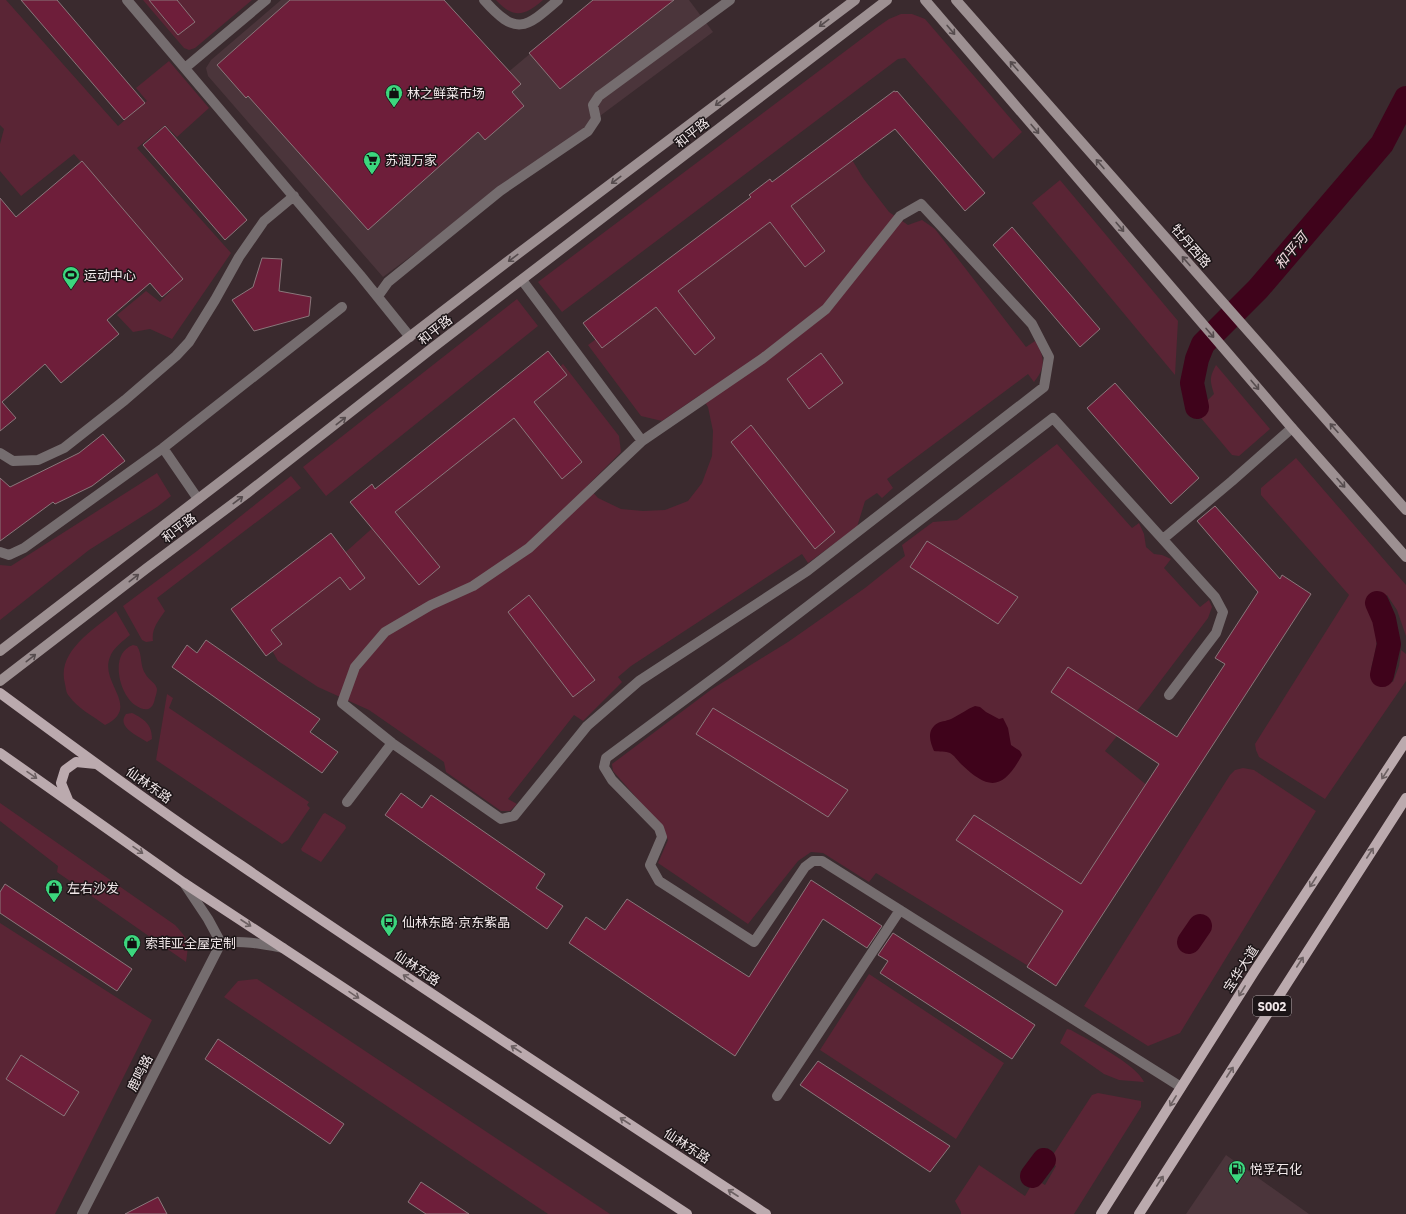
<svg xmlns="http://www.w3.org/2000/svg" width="1406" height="1214" font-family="'IBM Plex Sans','Noto Sans SC',sans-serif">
<rect width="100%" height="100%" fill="#3a2a2e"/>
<!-- built -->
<path fill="#4b353b" d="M281,0H419L494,84L594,0H689L713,32L383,277L208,76L206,68L211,60Z
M1226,1155L1309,1214H1186Z"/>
<!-- green -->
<path fill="#5a2535" d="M0,0H6L118,126L147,101L136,88L169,61L209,108L177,137L165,125L137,148L231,253L172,339L150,329L133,332L117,315L146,291L160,302L182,279L74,154L21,196L0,171V144L4,129L0,125Z
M143,0H252L195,48L189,50L184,48Z
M496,0H543C525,16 513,19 496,0Z
M901,14H912L925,19L1022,132L993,159L905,58L898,59L562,312L538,282L876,28L889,19Z
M848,153L863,178L889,212L908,225L922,220L935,229L1026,347L1035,341C1045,357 1046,367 1034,382L1028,374L887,479L893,488L882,498L877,493L865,501L857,527L808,563L802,554L631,666L618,677L622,682L583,721L574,715L508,799L517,804L510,811H501L446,772L444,762L369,710L318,687L278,661L260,629L387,515L563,364L619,436L621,452L587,486L598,498L621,509L643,511L665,510L688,501L702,483L712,456L713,431L708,407L700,395L662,421L641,416L588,345Z
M1060,180L1178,321L1175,375L1032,203Z
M517,299L538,326L326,496L303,467Z
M1216,365L1270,429L1239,456L1232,455L1196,412L1214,394C1210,381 1209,378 1216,365Z
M1057,444L1132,528L1139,523L1144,534L1146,547L1154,554L1162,555L1171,559L1164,568L1200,607L1209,600L1212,607L1208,618L1149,696L1105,751L1149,787L1030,967L876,873L869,882L823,853L811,852L798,861L748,924L658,863L668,840L663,828L613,771L612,764L712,689L788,642L865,588L905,556L902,545L933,522L957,520Z
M1296,458L1406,585V636L1397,610L1387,595L1369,609C1381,633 1377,644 1371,669L1393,682L1399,666L1401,650L1406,654V681L1325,799L1259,757L1256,750L1255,744L1349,595L1261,495V488Z
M157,473L171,496L157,507L89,550L0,620V565L11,566Z
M291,476L301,488L157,598L165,611C159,620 151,629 153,641L146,642L142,640L123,606L197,551Z
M116,611L130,635C123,641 113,648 110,657C99,683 142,707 105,725C93,716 77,708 69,696C66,693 66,688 65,684C56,651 95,629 116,611Z
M133,645L137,646C143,655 139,665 146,675C149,680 156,683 157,689C157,692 156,695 155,698C153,711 145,712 135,705C119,694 109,653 133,645Z
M167,694L173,698L169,708L309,802L307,805L310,808L288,840L282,844L156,760Z
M132,713C144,719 152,724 152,739L147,742C138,736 116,727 126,714Z
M1243,768L1254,770L1316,811L1180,1033L1148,1046L1084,1006L1230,775L1235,770Z
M0,803L175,925C189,940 189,942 186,962L57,872L58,866L0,821Z
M325,813L345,825L346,828L321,862L302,851L301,849L323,814Z
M0,923L152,1020L55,1214H0Z
M869,974L1004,1063L956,1139L820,1050Z
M257,979L610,1214H548L224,997L238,981Z
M1067,1029L1071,1030C1090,1041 1136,1064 1144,1082L1119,1080L1104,1074L1060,1043Z
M1098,1093L1141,1101V1107L1074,1214H961V1212L955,1201L979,1165L1025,1196L1035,1179L1045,1185L1056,1166L1049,1161L1092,1095Z"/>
<!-- water -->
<path fill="#3f031b" d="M975,706L980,707L986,712L999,719L1003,718L1008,728L1011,745L1020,751L1022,755C1003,790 989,791 961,764C958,761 954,755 950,753C946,751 939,752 934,751C930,742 926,730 938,723C942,721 948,721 953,718C961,714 967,709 975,706Z"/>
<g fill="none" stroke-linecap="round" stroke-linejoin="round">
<!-- river -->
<path stroke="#3f031b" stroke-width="24" d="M1197,407L1192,383L1197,359L1203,344L1258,289L1382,144L1406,98
M1377,603L1384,619L1389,644L1382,675
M1189,942L1200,926
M1032,1176L1044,1160"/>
</g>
<!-- building -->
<path fill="#6e1e3a" stroke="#8a777b" d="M21,0H57L145,103L124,120Z
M149,0H177L195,22L178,35Z
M290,0H444L521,84L512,92L524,106L485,140L478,132L368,230L248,96L246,98L217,65Z
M593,0H674L560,89L529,53Z
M894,91L896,92L897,91L985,193L965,211L895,129L791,206L825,251L805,267L770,222L678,291L715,338L695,355L656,307L602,348L583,323L751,197L749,195L770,179L772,182Z
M165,126L247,220L225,240L143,145Z
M82,161L183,279L162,297L150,283L107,320L119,334L61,383L45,364L2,402L16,418L0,431V198L16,217Z
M1012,227L1100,329L1080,347L993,245Z
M262,258L282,259L279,291L311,297L309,316L254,331L232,300L253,287Z
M548,351L567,375L534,402L582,462L562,479L514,418L395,512L440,567L419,585L350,502L372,484L375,489Z
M821,353L843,383L809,409L787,379Z
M1115,383L1199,478L1171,504L1087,408Z
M751,425L835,532L815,549L731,442Z
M103,434L125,461L92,486L55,504L53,502L0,541V478L10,487L79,453Z
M1215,506L1280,579L1282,575L1311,594L1056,986L1027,967L1063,911L956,840L974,815L1081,884L1159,764L1051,692L1068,667L1177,737L1225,664L1215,658L1258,592L1197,521Z
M331,533L365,578L350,590L340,577L271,630L282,644L266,656L231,609Z
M927,541L1018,597L998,624L910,567Z
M529,595L595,680L573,697L508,612Z
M206,640L320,719L310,732L338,752L322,773L172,667L187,645L197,653Z
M713,708L848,790L828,817L696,734Z
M401,793L422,808L431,795L545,874L536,888L563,906L547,929L385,815Z
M811,880L882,926L867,948L823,919L735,1056L569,943L586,917L605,930L627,899L749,977Z
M5,884L132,969L117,991L0,913V892Z
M893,933L1035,1025L1012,1059L880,973L888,961L878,955Z
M218,1039L344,1124L330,1144L205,1059Z
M21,1055L79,1092L64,1116L6,1079Z
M818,1061L950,1146L930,1172L800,1085Z
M421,1182L469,1214H426L408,1202Z
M158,1197L167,1214H125Z"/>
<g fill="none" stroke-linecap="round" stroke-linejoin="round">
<!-- street -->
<path stroke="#756d6f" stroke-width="10" d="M127,0L360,275L410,337
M484,0C516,36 525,29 558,0
M185,68L266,0
M921,204L1032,324L1049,357L1044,387L807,571L639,681L587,726L514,816L501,819L392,743L342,703L355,667L385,632L431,605L473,586L529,548L642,441L762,359L826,309L900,216Z
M522,280L642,441
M378,296L388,282L500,191L588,131L596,119L593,105L599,96L730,0
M163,448L198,499
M0,453L13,461L38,460L64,448L125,400L176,356L189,342L215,300L239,257L264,221L294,196
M1163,539L1232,481L1292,428
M0,552L9,555L24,548L163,448L342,307
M1169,695L1216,633L1223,612L1215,597L1053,418L726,669L606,758L604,767L612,780L659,828L662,837L650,865L659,881L754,942L805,867L813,861H822L1181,1087
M347,802L392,743
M184,883L208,919L221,943C243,940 262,944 283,948
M777,1096L900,910
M82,1214L221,943"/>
<!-- secondary -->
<path stroke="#9d9092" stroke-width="10" d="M925,0L1292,428L1406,557
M956,0L1406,510
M0,651L507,262L855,0
M0,681L147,568L246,494L431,349L887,0"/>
<!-- primary -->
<path stroke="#bbaaae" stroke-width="10" d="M0,693C80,752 160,811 242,866C415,984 591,1099 766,1214
M0,753L184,883L687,1214
M68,800L61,783L65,770L76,762L96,764
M1101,1214L1254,972L1406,741
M1139,1214L1406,798"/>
</g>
<!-- one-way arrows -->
<defs><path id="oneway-shaft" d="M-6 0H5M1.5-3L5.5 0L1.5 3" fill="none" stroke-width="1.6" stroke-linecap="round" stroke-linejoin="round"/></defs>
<g stroke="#564c4e">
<use href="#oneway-shaft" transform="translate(824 23) rotate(143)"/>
<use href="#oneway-shaft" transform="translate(951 30) rotate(50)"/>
<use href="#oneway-shaft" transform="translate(1014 66) rotate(-131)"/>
<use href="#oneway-shaft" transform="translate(720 102) rotate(143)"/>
<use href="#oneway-shaft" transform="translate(1035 129) rotate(50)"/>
<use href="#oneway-shaft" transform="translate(1100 164) rotate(-131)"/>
<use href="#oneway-shaft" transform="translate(616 180) rotate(143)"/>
<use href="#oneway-shaft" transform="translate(1120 227) rotate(50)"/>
<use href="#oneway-shaft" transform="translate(513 258) rotate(143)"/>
<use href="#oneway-shaft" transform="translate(1186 261) rotate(-131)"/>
<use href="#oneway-shaft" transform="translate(1210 333) rotate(49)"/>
<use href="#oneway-shaft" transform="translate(1255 385) rotate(50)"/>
<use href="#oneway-shaft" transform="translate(341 421) rotate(-38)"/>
<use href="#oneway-shaft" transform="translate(1334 428) rotate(-132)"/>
<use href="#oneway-shaft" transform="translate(1341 483) rotate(48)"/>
<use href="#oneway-shaft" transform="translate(238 500) rotate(-37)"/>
<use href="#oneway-shaft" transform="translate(134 578) rotate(-38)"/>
<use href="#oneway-shaft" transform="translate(31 658) rotate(-38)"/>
</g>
<g stroke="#6c6062">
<use href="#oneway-shaft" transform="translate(1385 774) rotate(123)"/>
<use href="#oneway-shaft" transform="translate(32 775) rotate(35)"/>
<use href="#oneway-shaft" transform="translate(138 850) rotate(35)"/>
<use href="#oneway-shaft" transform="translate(1370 853) rotate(-57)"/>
<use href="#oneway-shaft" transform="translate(1313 882) rotate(123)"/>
<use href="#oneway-shaft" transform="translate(246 923) rotate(33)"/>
<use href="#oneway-shaft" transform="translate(1300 962) rotate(-57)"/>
<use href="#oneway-shaft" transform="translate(408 978) rotate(-146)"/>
<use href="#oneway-shaft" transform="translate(1242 991) rotate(122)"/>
<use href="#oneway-shaft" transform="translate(354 995) rotate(34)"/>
<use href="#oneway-shaft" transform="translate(516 1049) rotate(-147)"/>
<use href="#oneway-shaft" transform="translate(1230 1072) rotate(-57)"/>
<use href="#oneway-shaft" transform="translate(1173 1101) rotate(122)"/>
<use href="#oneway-shaft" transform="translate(625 1121) rotate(-147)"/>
<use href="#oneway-shaft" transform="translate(1160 1181) rotate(-57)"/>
<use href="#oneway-shaft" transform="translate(733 1193) rotate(-147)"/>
</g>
<!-- icons -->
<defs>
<symbol id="shop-pin" viewBox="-11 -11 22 30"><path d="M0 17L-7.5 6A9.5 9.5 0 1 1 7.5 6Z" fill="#3cd77e" stroke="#1c1517"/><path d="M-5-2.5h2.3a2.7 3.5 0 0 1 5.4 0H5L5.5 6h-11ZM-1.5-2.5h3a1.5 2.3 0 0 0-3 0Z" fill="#111"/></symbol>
<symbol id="supermarket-pin" viewBox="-11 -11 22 30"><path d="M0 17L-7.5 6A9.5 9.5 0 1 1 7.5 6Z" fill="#3cd77e" stroke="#1c1517"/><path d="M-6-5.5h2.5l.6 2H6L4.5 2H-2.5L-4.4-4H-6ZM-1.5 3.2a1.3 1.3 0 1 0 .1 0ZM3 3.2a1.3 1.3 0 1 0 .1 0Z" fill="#111"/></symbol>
<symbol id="stadium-pin" viewBox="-11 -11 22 30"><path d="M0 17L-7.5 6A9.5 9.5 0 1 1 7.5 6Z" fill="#3cd77e" stroke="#1c1517"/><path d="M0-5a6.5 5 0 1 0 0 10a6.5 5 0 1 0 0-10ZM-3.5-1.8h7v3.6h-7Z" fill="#111"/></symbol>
<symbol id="bus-pin" viewBox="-11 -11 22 30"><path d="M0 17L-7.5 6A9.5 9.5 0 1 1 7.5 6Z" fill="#3cd77e" stroke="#1c1517"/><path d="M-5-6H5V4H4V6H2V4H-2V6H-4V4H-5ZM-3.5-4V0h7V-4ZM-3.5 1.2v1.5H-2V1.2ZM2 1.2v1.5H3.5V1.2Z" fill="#111"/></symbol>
<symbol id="fuel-pin" viewBox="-11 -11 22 30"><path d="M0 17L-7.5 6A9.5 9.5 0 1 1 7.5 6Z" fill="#3cd77e" stroke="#1c1517"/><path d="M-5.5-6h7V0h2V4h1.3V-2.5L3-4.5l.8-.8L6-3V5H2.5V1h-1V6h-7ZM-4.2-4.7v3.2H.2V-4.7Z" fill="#111"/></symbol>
</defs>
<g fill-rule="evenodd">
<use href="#shop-pin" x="384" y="83" width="20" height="27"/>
<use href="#supermarket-pin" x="362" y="150" width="20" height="27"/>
<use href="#stadium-pin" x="61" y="265" width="20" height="27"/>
<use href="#shop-pin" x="44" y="878" width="20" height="27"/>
<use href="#bus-pin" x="379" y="912" width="20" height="27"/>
<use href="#shop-pin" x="122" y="933" width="20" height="27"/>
<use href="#fuel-pin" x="1227" y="1159" width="20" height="27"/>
</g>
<g text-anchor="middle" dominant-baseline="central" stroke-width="3" stroke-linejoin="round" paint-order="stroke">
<!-- shield labels -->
<rect fill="#1c1517" stroke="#b2a9ab" stroke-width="1" x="1253" y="996" width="38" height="20" rx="3"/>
<g font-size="12" font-weight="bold" fill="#f2e8ea">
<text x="1272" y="1006">S002</text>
</g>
<!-- poi labels -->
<g font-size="13" fill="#f2e8ea" stroke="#1c1517" text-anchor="start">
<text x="407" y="93">林之鲜菜市场</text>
<text x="385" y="160">苏润万家</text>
<text x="84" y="275">运动中心</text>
<text x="67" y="888">左右沙发</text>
<text x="402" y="922">仙林东路·京东紫晶</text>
<text x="145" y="943">索菲亚全屋定制</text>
<text x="1250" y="1169">悦孚石化</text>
</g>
<!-- street labels -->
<g font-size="13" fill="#f2e8ea" stroke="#1c1517">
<text transform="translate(692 133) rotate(-38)">和平路</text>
<text transform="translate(1191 246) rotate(49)">牡丹西路</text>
<text transform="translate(435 330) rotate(-38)">和平路</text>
<text transform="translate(179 528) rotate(-37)">和平路</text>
<text transform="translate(149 785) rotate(35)">仙林东路</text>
<text transform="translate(417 968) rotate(34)">仙林东路</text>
<text transform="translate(1241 969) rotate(-57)">宝华大道</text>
<text transform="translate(140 1073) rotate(-63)">鹿鸣路</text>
<text transform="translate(687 1146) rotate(33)">仙林东路</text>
</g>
<!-- water labels -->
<g font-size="14" font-style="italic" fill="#f3dadf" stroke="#1c1517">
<text transform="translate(1291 251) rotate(-50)">和平河</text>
</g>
</g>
</svg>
